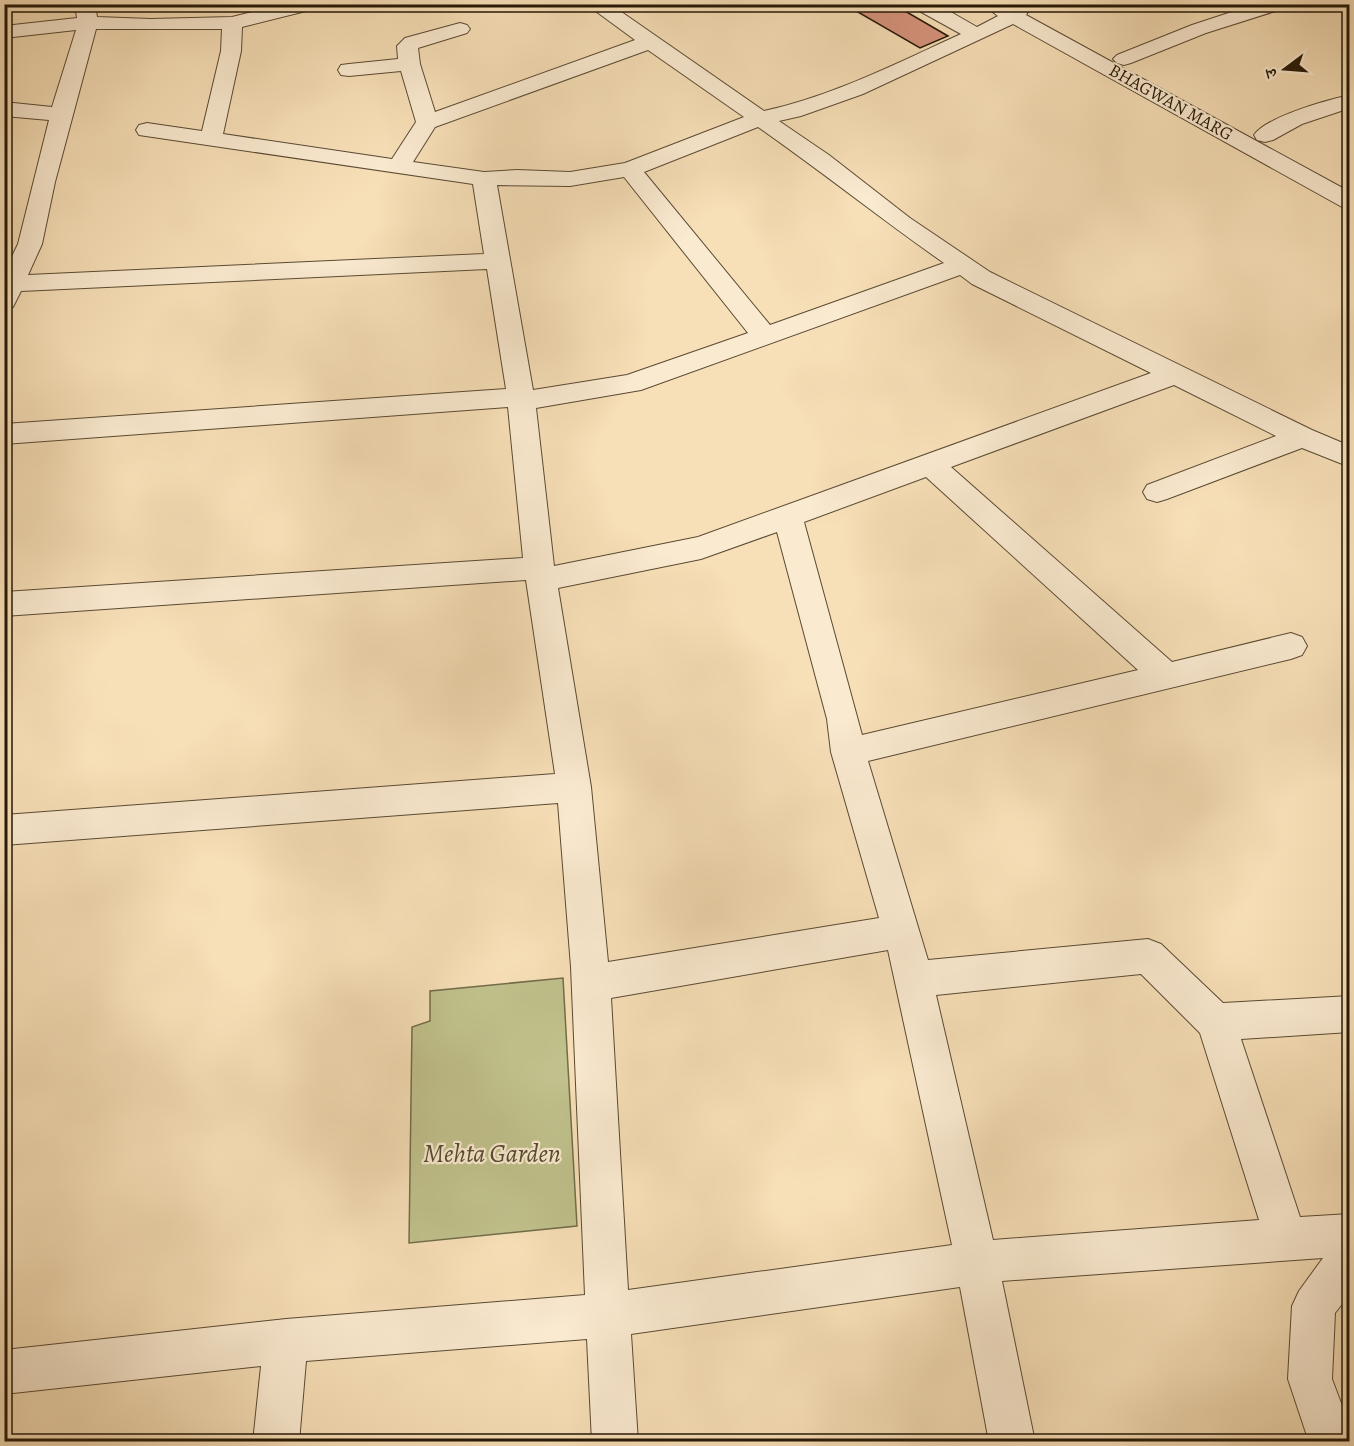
<svg xmlns="http://www.w3.org/2000/svg" width="1354" height="1446" font-family="Alegreya,'Noto Serif Devanagari',serif">
<rect width="100%" height="100%" fill="#f7dfb7"/>
<filter id="stains"><feTurbulence type="fractalNoise" baseFrequency=".00333" numOctaves="4"/><feColorMatrix values="0 0 0 0 .2 0 0 0 0 .09 0 0 0 0 .02 0 0 0 .5 -.17"/></filter>
<radialGradient id="worn" r=".72"><stop offset=".6" stop-color="#630" stop-opacity="0"/><stop offset="1" stop-color="#630" stop-opacity=".3"/></radialGradient>
<!-- green -->
<path fill="#c0c18c" stroke="#726d4a" stroke-width="1.5" d="M563,978L577,1226L409,1243L412,1027L430,1021V991Z"/>
<!-- building -->
<path fill="#d6947d" stroke="#251907" stroke-width="1.5" d="M844,4H893L948,36L920,48Z"/>
<g fill="none" stroke-linecap="round" stroke-linejoin="round">
<defs>
<path id="minor" d="M75,4H95L97,17L151,19L232,17L284,4H321L318,8L242,27L241,51L223,134L392,159L416,122L401,71L349,76L341,75L338,70L341,65L349,64L398,59L397,46L405,38L460,23L467,25L470,29L467,33L418,48L420,64L435,112L635,40L586,4H610L764,111C833,96 897,63 961,34L914,8L911,4H937L977,27L998,16L986,7L988,4H1006L1011,7L1014,4H1033L1026,15L1350,192V209L1342,207L1013,24L863,94L801,116L779,121L829,155L910,218L990,272L1312,430L1350,446V467L1302,448L1167,499L1157,502L1147,499L1143,492L1147,485L1276,436L1174,385L951,467L1172,662L1291,633L1302,637L1307,646L1302,655L1291,659L868,761L928,960L1148,939L1161,944L1223,1003L1350,996V1032L1241,1039L1300,1217L1350,1214V1294L1335,1313L1332,1379L1350,1427V1442H1309L1288,1379L1292,1306L1299,1291L1323,1258L1002,1281L1035,1442H989L960,1287L631,1334L638,1442H592L587,1339L306,1361L299,1442H253L261,1366L4,1394V1350L286,1319L585,1295L571,967L558,803L4,845V815L555,774L526,580L4,616V592L523,558L508,407L4,444V424L506,389L487,269L21,291L13,307L4,309V273L18,244L49,120L4,116V102L52,107L76,30L4,38V26L77,18ZM96,29H222L221,51L202,131L147,123L139,125L136,130L139,135L473,184L484,254L28,275L42,244L55,182ZM648,50L744,117L625,163L570,172L517,170L484,172L413,162L435,127ZM758,127C821,171 881,219 944,263L770,325L644,172ZM624,177L748,333L627,375L533,390L497,185L570,186ZM960,275L972,284L1151,373L698,537L554,566L536,408L641,390ZM926,477L1138,670L862,735L804,522ZM777,532L827,719L831,752L879,918L608,962L591,787L558,588L701,559ZM888,950L952,1245L628,1290L611,998ZM1141,974L1200,1033L1259,1220L993,1240L936,995Z
M1256,4H1288L1285,8L1206,33L1131,63L1124,65L1117,63L1113,59L1117,55L1192,25Z
M1350,95V108L1302,124L1273,140L1265,142L1257,140L1254,135C1266,117 1327,100 1350,95Z"/>
</defs>
<!-- minor casing -->
<use href="#minor" stroke="#5a4a33" stroke-width="2"/>
<!-- minor -->
<use href="#minor" fill="#faead0" fill-rule="evenodd"/>
</g>
<g text-anchor="middle" dominant-baseline="central" stroke-width="4.5" stroke-linejoin="round" paint-order="stroke">
<!-- far-street labels -->
<g font-size="18" fill="#251907" stroke="#faead0">
<text transform="translate(1171 102) rotate(29)">BHAGWAN MARG</text>
</g>
<!-- near-park labels -->
<g font-size="26" font-style="italic" fill="#544b2f" stroke="#faead0">
<text x="492" y="1153">Mehta Garden</text>
</g>
</g>
<!-- margin -->
<rect width="1354" height="1446" fill="none" stroke="#f7dfb7" stroke-width="24"/>
<rect x="6" y="6" width="1342" height="1434" fill="none" stroke="#251907" stroke-width="3"/>
<rect x="12" y="12" width="1330" height="1422" fill="none" stroke="#251907" stroke-width="1.5"/>
<!-- north arrow -->
<g transform="translate(1285 69) rotate(254)" stroke="#faead0" stroke-width="4.5" paint-order="stroke">
<path d="M0-4.5L10 22L0 15L-10 22Z" fill="#251907"/>
<text y="-9" font-size="16" font-weight="bold" text-anchor="middle" fill="#251907">उ</text>
</g>
<rect width="100%" height="100%" filter="url(#stains)"/>
<rect width="100%" height="100%" fill="url(#worn)"/>
</svg>
